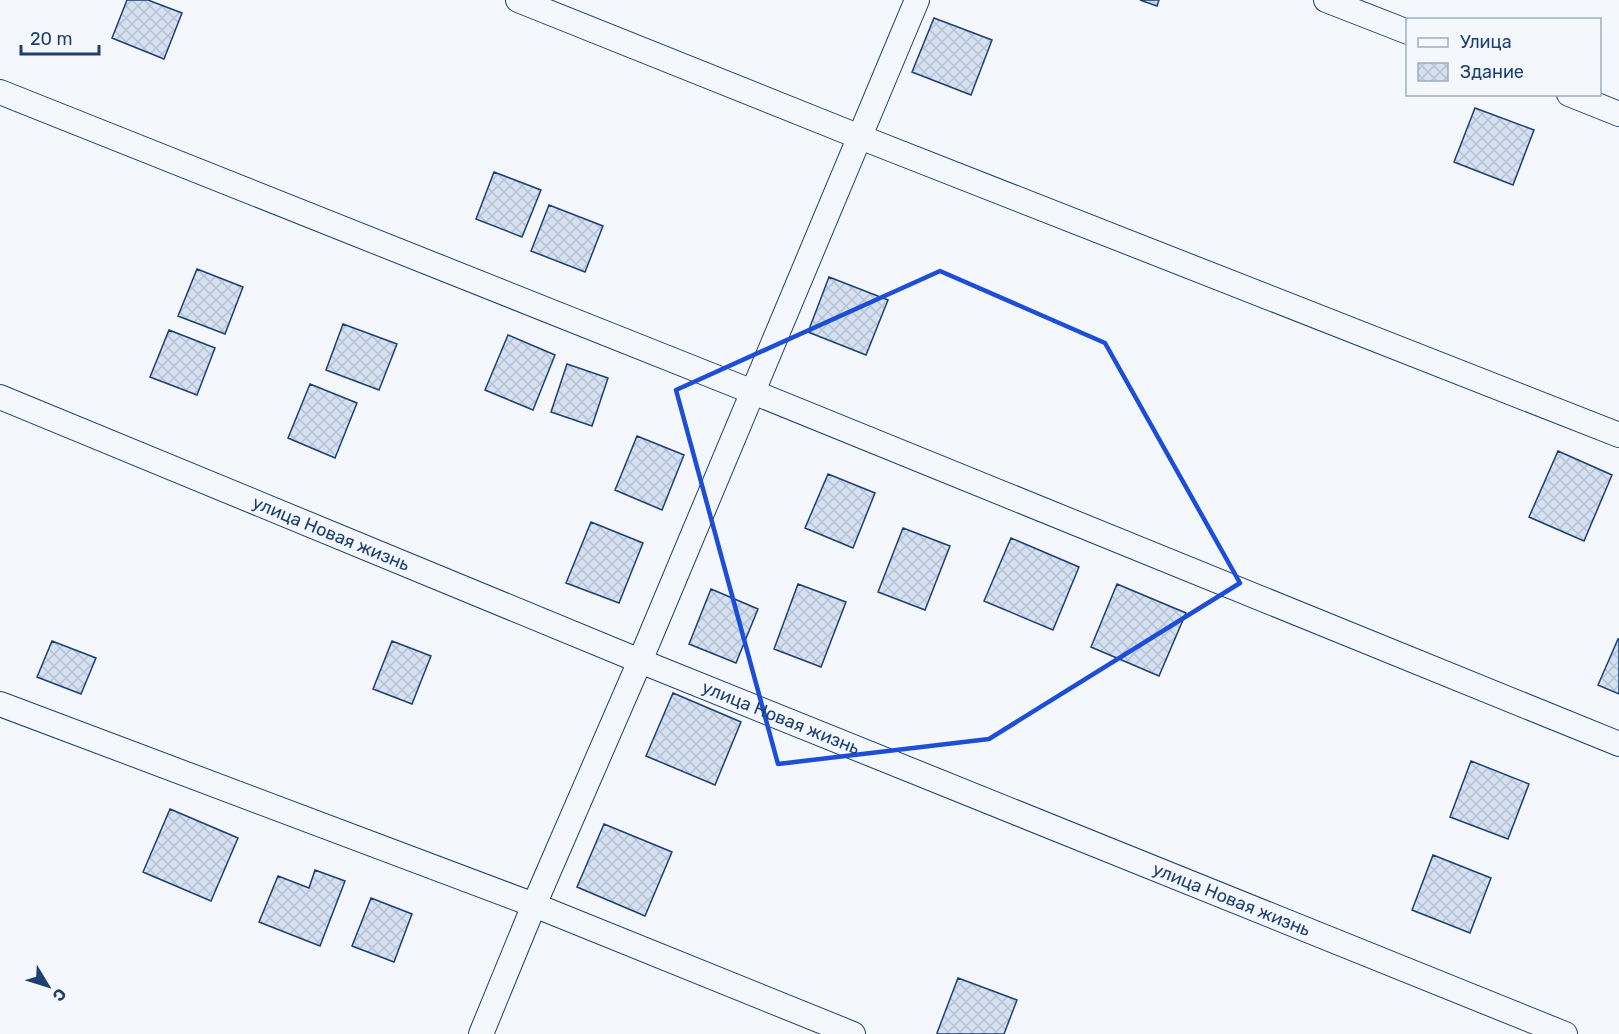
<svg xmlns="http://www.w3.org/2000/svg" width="1619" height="1034" font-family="Rubik,sans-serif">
<defs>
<pattern id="building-cross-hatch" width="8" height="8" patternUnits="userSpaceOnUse" patternTransform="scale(1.5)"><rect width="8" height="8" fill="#d5e0f0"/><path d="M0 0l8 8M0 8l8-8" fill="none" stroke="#b6c1d1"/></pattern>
</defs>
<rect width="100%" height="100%" fill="#f4f7fb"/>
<!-- building -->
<path fill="url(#building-cross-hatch)" stroke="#1d3f73" stroke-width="1.5" d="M127,0H148L182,13L164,59L112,38Z
M1140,0H1159L1157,6Z
M934,18L992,40L971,95L912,72Z
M1475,108L1534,130L1513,185L1454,162Z
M494,172L541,190L522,237L476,219Z
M549,205L603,226L585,272L531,251Z
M197,269L243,287L225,334L178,316Z
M829,277L888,300L866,355L808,332Z
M343,324L397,344L379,390L326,370Z
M169,330L215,348L197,395L150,377Z
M508,335L555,355L533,410L485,390Z
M567,364L608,378L592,426L551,412Z
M310,384L357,403L335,458L288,438Z
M637,436L684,455L662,510L615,490Z
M1558,451L1612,475L1584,541L1529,517Z
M828,474L875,493L853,548L805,528Z
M591,522L643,543L619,603L566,583Z
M903,528L950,546L925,610L878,592Z
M1011,538L1079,567L1053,630L984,601Z
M798,584L846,602L821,667L774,649Z
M1117,584L1186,613L1159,676L1091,647Z
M711,589L758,609L736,663L689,644Z
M1618,639H1619V694L1598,685Z
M52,641L96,658L81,694L37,677Z
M392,641L431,656L412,704L373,689Z
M673,693L741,722L715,785L646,756Z
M1471,761L1529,784L1508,839L1450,817Z
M170,809L238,838L211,901L143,872Z
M604,824L672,852L645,916L577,887Z
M1433,855L1491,878L1470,933L1412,910Z
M315,870L345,881L320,946L259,922L278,876L309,888Z
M371,898L412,914L394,962L352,946Z
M958,978L1017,1000L1004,1034H940L937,1033Z"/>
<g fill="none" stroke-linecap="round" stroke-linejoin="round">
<defs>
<g id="minor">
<path d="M518,0L860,137L1619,435"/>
<path d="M1326,0L1408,32"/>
<path d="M0,92L753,392L1619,744"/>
<path d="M1569,94L1619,114"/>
<path id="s1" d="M0,397L640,661L1565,1034"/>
<path d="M0,704L534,905L853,1034"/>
<path d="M481,1034L534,905L640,661L917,0"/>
</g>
</defs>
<!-- minor casing -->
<use href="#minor" stroke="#1d3f73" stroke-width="26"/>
<!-- minor -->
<use href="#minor" stroke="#f4f7fb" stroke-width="24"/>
</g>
<!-- marked area -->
<path fill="none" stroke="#1d4ed8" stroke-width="4.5" stroke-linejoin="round" d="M940,271L1105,343L1240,583L989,739L778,764L676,390Z"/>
<g text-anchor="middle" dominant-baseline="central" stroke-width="4.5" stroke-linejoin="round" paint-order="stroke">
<!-- street labels -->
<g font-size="18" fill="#1d3f73" stroke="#f4f7fb">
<text stroke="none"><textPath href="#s1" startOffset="358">улица Новая жизнь</textPath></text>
<text stroke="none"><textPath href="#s1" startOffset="844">улица Новая жизнь</textPath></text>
<text stroke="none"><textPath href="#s1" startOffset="1330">улица Новая жизнь</textPath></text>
</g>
</g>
<!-- legend -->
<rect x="1406" y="18" width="195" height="78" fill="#f4f7fb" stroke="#9eadc5" stroke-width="1.5"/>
<rect x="1418" y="38" width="30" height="9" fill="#f4f7fb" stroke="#9eadc5" stroke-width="1.5"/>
<text x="1460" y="48" font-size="18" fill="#1d3f73">Улица</text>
<rect x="1418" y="63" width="30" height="18" fill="url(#building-cross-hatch)" stroke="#9eadc5" stroke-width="1.5"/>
<text x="1460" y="78" font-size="18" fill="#1d3f73">Здание</text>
<!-- north arrow -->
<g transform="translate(48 986) rotate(128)" stroke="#f4f7fb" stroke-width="4.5" paint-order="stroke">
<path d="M0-4.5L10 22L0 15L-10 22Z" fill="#1d3f73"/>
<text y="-9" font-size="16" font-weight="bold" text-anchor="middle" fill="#1d3f73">С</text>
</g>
<!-- scale -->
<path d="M21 45v9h78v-9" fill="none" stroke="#1d3f73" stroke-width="3"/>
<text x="30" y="45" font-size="18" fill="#1d3f73" stroke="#f4f7fb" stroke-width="4.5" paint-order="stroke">20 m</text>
</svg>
